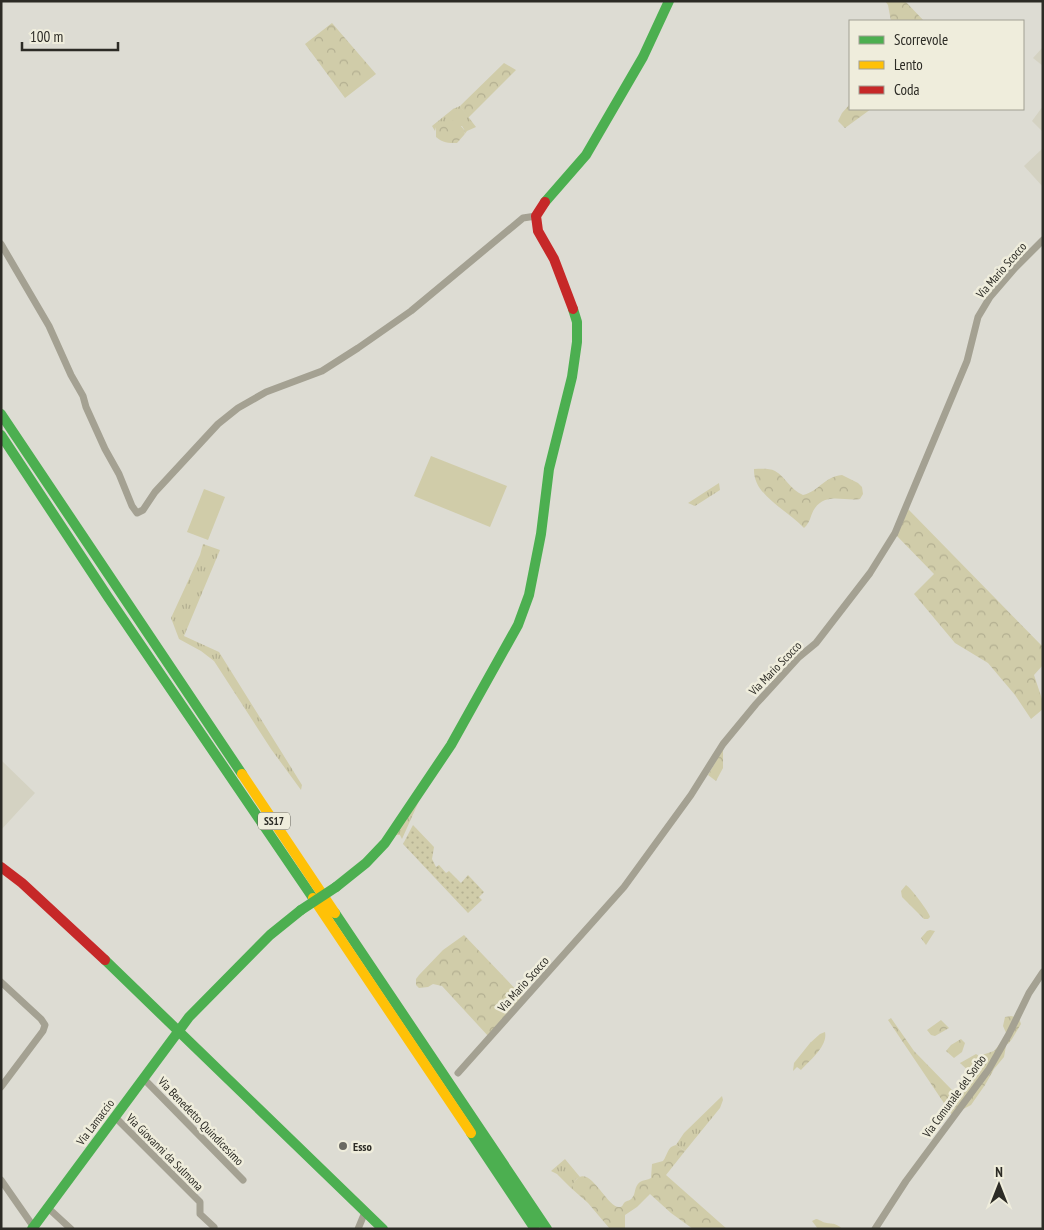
<svg xmlns="http://www.w3.org/2000/svg" width="1044" height="1230" font-family="'PT Sans Narrow',sans-serif">
<defs>
<pattern id="grass-tufts" width="24" height="20" patternUnits="userSpaceOnUse" patternTransform="scale(1.25)"><rect width="24" height="20" fill="#d0cca9"/><path d="M3 7l-1-3M5 7V3M7 7l1-3M15 17l-1-3M17 17v-4M19 17l1-3" fill="none" stroke="#b3af91"/></pattern>
<pattern id="forest-crowns" width="20" height="18" patternUnits="userSpaceOnUse" patternTransform="scale(1.25)"><rect width="20" height="18" fill="#d0cca9"/><path d="M2 6a3 3 0 1 1 6 0M12 15a3 3 0 1 1 6 0" fill="none" stroke="#b3af91"/></pattern>
<pattern id="park-dots" width="8" height="8" patternUnits="userSpaceOnUse" patternTransform="scale(1.25)"><rect width="8" height="8" fill="#d0cca9"/><path d="M2 2h.1M6 6h.1" fill="none" stroke="#b3af91" stroke-width="1.8" stroke-linecap="round"/></pattern>
</defs>
<rect width="100%" height="100%" fill="#dddcd3"/>
<!-- built -->
<path fill="#d4d2c2" d="M1043,47V66L1033,58Z
M1043,106V132L1032,121Z
M1043,148V187L1024,166Z
M1,760L35,793L1,830Z"/>
<!-- grass -->
<path fill="url(#grass-tufts)" d="M460,106L476,127L467,131L464,135L465,131L462,126L436,127L435,131L432,126L453,109Z
M719,483L720,490L695,506L688,503Z
M203,544L220,550L184,636L219,652L302,785L301,790L271,749L214,661L201,651L179,639L171,618L200,555Z
M419,801L402,839L400,835H395Z
M722,1096L723,1100L720,1108L685,1151L676,1145L684,1133Z
M565,1159L580,1177L576,1179L571,1188L557,1174L551,1171Z"/>
<!-- forest -->
<path fill="url(#forest-crowns)" d="M885,1H905L924,21H891L888,5Z
M332,23L376,74L345,98L305,44Z
M504,63L516,70L468,118L460,106Z
M850,104V109H871L845,128L838,121L842,113Z
M456,120L465,131L464,135L457,143C448,143 443,143 436,137V127L441,123Z
M754,469C761,469 769,468 775,471C786,477 789,489 803,495C820,491 823,477 842,475L858,483L862,487L863,494L860,499C845,502 827,492 815,508C810,515 811,522 804,528C788,510 753,496 754,469Z
M908,509L1043,647V665L1034,675L1043,702V709L1031,719L1015,695L988,663L955,643L914,594L934,574L897,536Z
M723,749V768L716,781L708,775Z
M906,885C910,887 930,913 930,917L928,919H924L902,897L901,891Z
M930,930L935,931L926,945L921,938L927,931Z
M464,935L524,998L489,1037L442,986L433,984L428,987L419,988L416,985V979L419,975L443,950Z
M1011,1016L1019,1018L1021,1024L1012,1039L1008,1044L1003,1041L1007,1035L1003,1026L1005,1017Z
M891,1018L914,1051L952,1090C969,1094 967,1088 972,1074L960,1063L976,1054L979,1056L994,1051L999,1045L1006,1046L1004,1057L994,1069L985,1085L971,1105L952,1115L888,1020Z
M941,1020L949,1028L935,1036L931,1035L927,1030Z
M825,1032C828,1046 810,1060 801,1070L797,1067L793,1071L794,1063L810,1043L820,1034Z
M961,1039L965,1043L962,1052L954,1058L946,1051L951,1045Z
M676,1145L685,1151L666,1175L727,1229H693L671,1213L650,1194L637,1207L625,1215V1229H610L588,1203L571,1188C586,1153 605,1207 619,1207C623,1207 622,1205 625,1202C628,1200 630,1201 632,1198C636,1194 634,1186 640,1182C643,1180 648,1180 651,1178L652,1164L663,1161C668,1154 667,1147 676,1145Z
M816,1219C818,1219 821,1221 823,1222C831,1225 833,1221 843,1229H818L812,1221Z"/>
<!-- park -->
<path fill="url(#park-dots)" d="M413,825L434,847L432,859L436,867L439,865L446,873L449,871L461,883L468,875L484,892L479,897L482,900L468,913L403,844Z"/>
<!-- pitch -->
<path fill="#d0cca9" d="M431,456L507,486L490,527L414,496Z
M204,489L225,497L208,540L187,532Z"/>
<g fill="none" stroke-linecap="round" stroke-linejoin="round">
<!-- street -->
<path stroke="#a4a192" stroke-width="7" d="M1,244L49,326L71,375L83,396L86,407L105,449L119,474L132,506L137,513L143,510L155,492L218,424L238,408L266,392L322,371L358,348L411,311L523,218L536,216
M1,982L41,1019L45,1025L43,1031L1,1087
M458,1073L624,887L691,795L723,744L756,704L799,657L816,643L870,573L895,533L905,509L967,361L978,317L990,297L1015,268L1043,240
M143,1078L243,1180
M115,1117L200,1202V1214L214,1227
M1,1180L33,1226
M47,1207L71,1229
M358,1229L365,1212
M875,1229L906,1181L989,1069L1009,1034L1029,993L1043,972"/>
<!-- fast -->
<path stroke="#4caf50" stroke-width="10" d="M545,202L586,155L643,57L669,1
M1,414L242,774
M1,435L108,597L313,898
M336,887L366,863L385,843L451,745L518,625L529,595L541,534L549,469L572,377L577,342V322L573,309
M335,913L547,1229
M105,960L383,1229
M471,1133L535,1229
M32,1229L189,1017L270,935L301,910"/>
<!-- slow -->
<path stroke="#ffc107" stroke-width="10" d="M242,774L335,913
M313,898L471,1133"/>
<!-- jam -->
<path stroke="#c62828" stroke-width="10" d="M545,202L536,216L538,231L554,259L573,309
M1,867L22,883L105,960"/>
<!-- fast-bridge -->
<path stroke="#4caf50" stroke-width="10" d="M301,910L336,887"/>
</g>
<!-- markers -->
<circle fill="#6a6962" stroke="#efeddc" stroke-width="2" cx="343" cy="1146" r="5"/>
<g text-anchor="middle" dominant-baseline="central" stroke-width="5" stroke-linejoin="round" paint-order="stroke">
<!-- shield labels -->
<rect fill="#efeddc" stroke="#66655c" stroke-width="1" x="258" y="812.5" width="32" height="17" rx="4"/>
<g font-size="11" font-weight="bold" fill="#2c2b25">
<text x="274" y="821">SS17</text>
</g>
<!-- street labels -->
<g font-size="12" fill="#2c2b25" stroke="#efeddc">
<text transform="translate(1001 270) rotate(-49)">Via Mario Scocco</text>
<text transform="translate(775 668) rotate(-46)">Via Mario Scocco</text>
<text transform="translate(523 984) rotate(-48)">Via Mario Scocco</text>
<text transform="translate(954 1096) rotate(-54)">Via Comunale del Sorbo</text>
<text transform="translate(201 1121) rotate(46)">Via Benedetto Quindicesimo</text>
<text transform="translate(95 1122) rotate(-53)">Via Lamaccio</text>
<text transform="translate(165 1152) rotate(45)">Via Giovanni da Sulmona</text>
</g>
<!-- poi labels -->
<g font-size="12" font-weight="bold" fill="#2c2b25" stroke="#efeddc" text-anchor="start">
<text x="353" y="1146">Esso</text>
</g>
</g>
<!-- border -->
<rect width="1044" height="1230" fill="none" stroke="#2c2b25" stroke-width="5"/>
<!-- legend -->
<rect x="849" y="20" width="175" height="90" fill="#efeddc" stroke="#a19f93"/>
<rect x="859" y="36" width="25" height="8" fill="#4caf50" stroke="#a19f93"/>
<text x="894" y="45" font-size="15" fill="#2c2b25">Scorrevole</text>
<rect x="859" y="61" width="25" height="8" fill="#ffc107" stroke="#a19f93"/>
<text x="894" y="70" font-size="15" fill="#2c2b25">Lento</text>
<rect x="859" y="86" width="25" height="8" fill="#c62828" stroke="#a19f93"/>
<text x="894" y="95" font-size="15" fill="#2c2b25">Coda</text>
<!-- north arrow -->
<g transform="translate(999 1185)" stroke="#efeddc" stroke-width="4" paint-order="stroke">
<path d="M0-4L9 19L0 12L-9 19Z" fill="#2c2b25"/>
<text y="-8" font-size="14" font-weight="bold" text-anchor="middle" fill="#2c2b25">N</text>
</g>
<!-- scale -->
<path d="M22 42v8h96v-8" fill="none" stroke="#2c2b25" stroke-width="2.5"/>
<text x="30" y="42" font-size="15" fill="#2c2b25" stroke="#efeddc" stroke-width="4" paint-order="stroke">100 m</text>
</svg>
